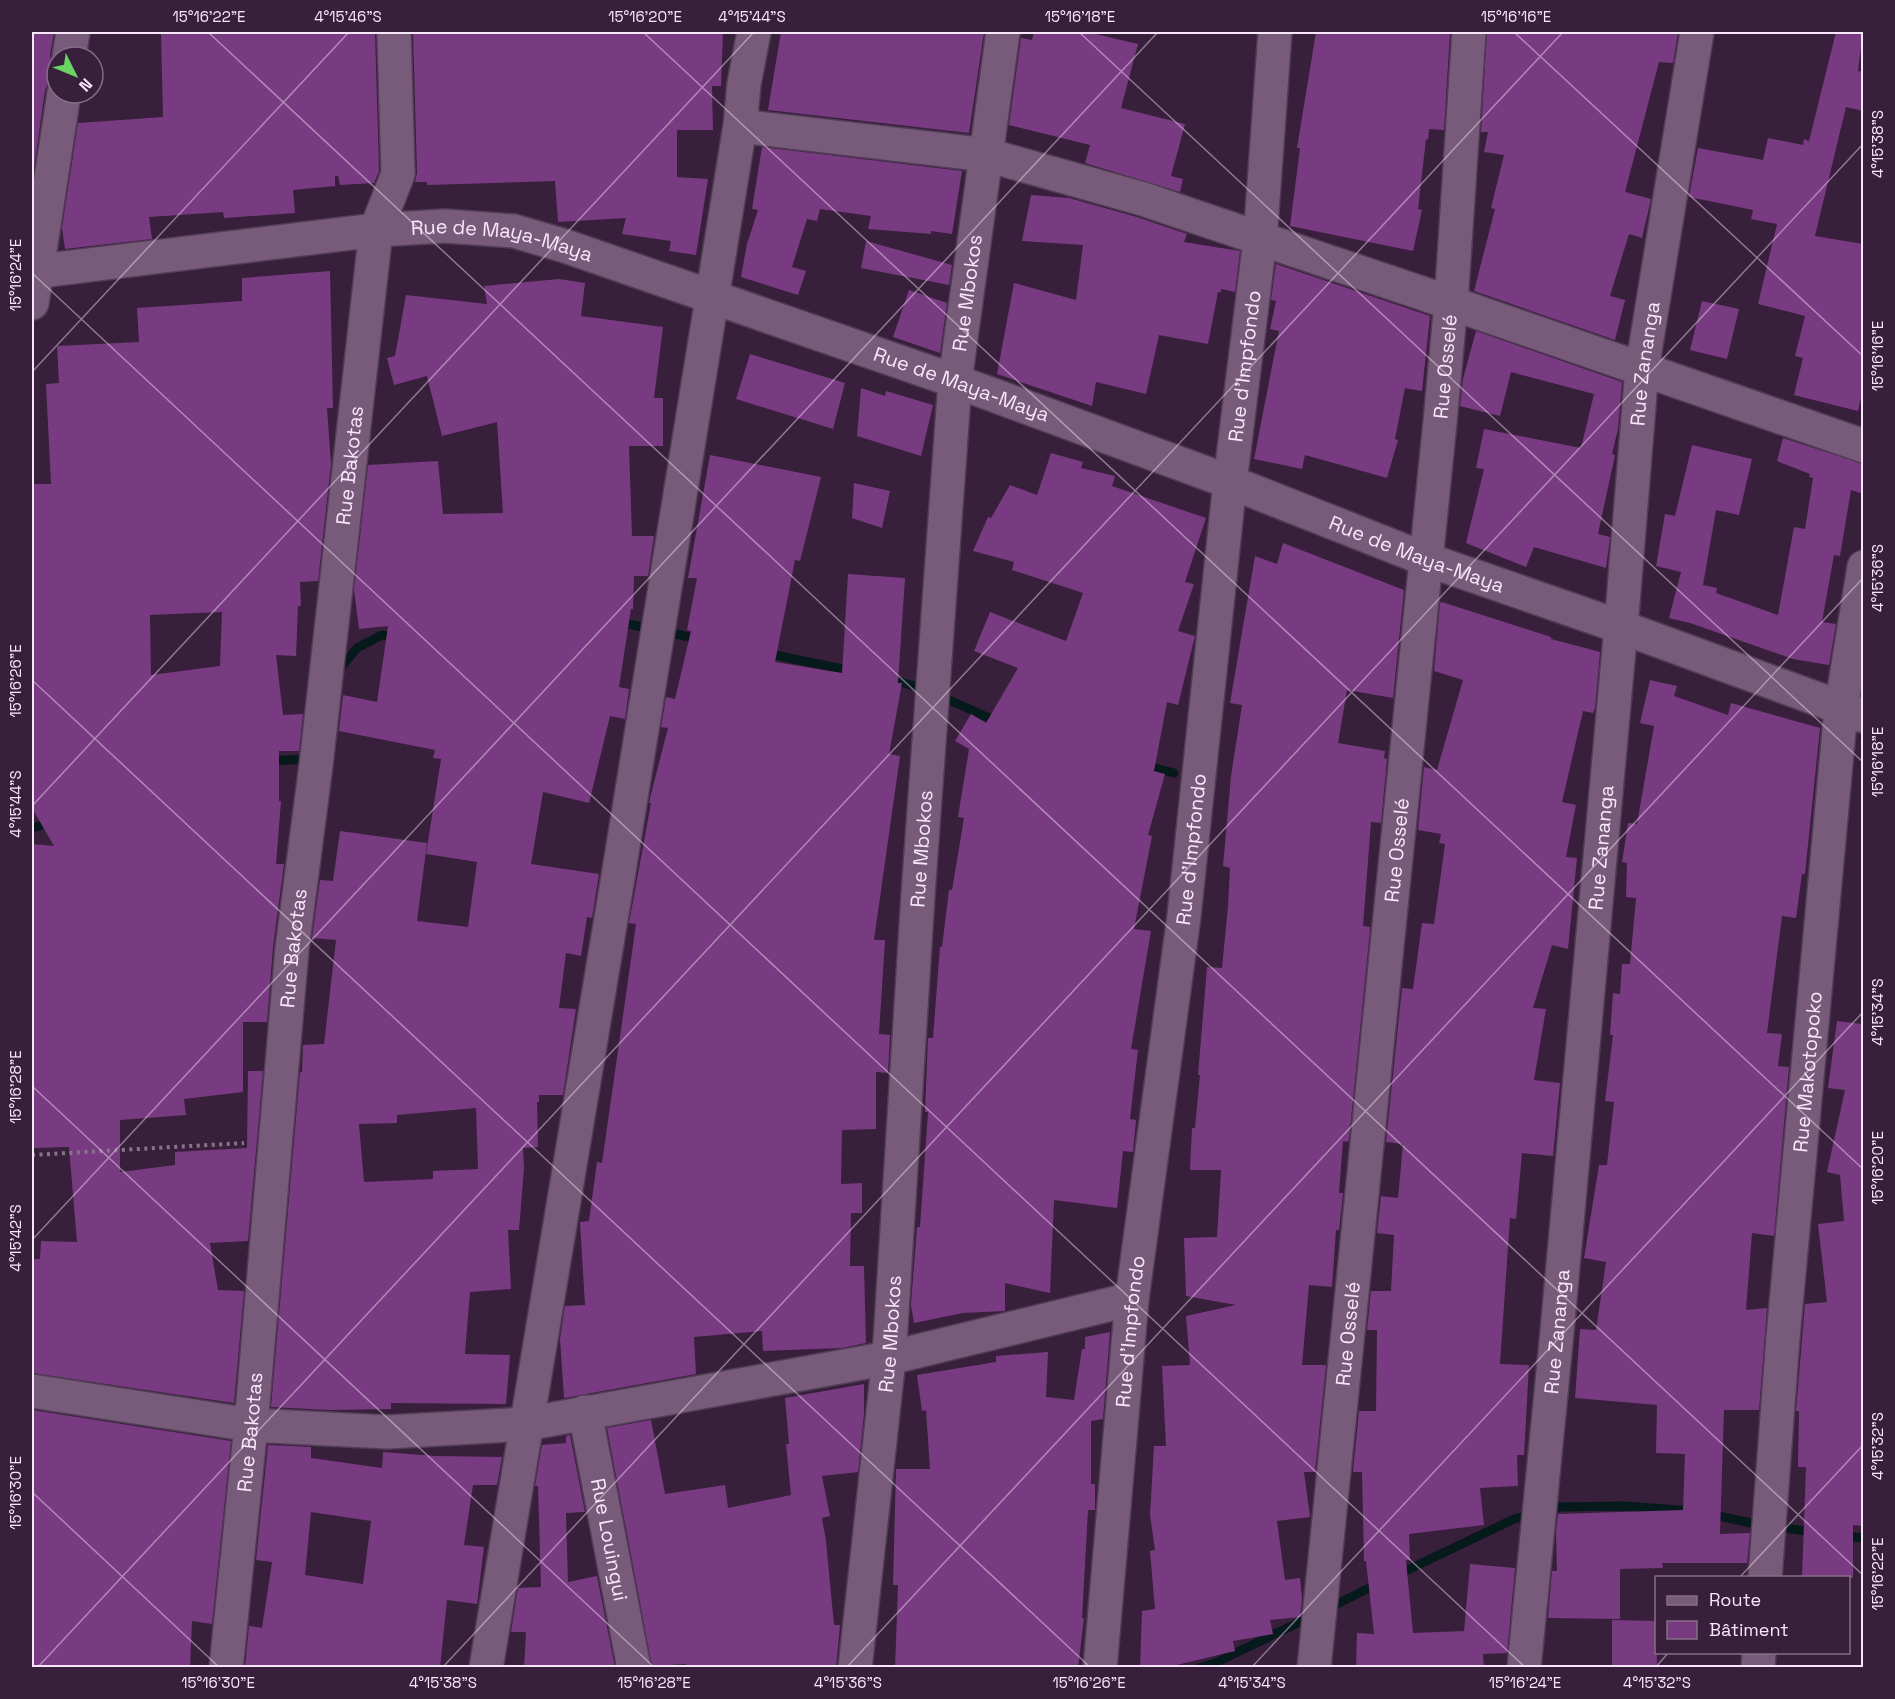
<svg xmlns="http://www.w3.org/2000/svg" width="1895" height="1699" font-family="'Space Grotesk',sans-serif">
<rect width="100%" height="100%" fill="#381f3b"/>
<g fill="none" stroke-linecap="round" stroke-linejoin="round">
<!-- stream -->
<path stroke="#06191b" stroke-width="9" d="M619,622L699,639
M765,653L852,671
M338,671L357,648L382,635L397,637
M886,678L925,689L998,722
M267,761L310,759
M1144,765L1174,773
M32,828L52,822
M1545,1510L1556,1507L1625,1506L1692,1511
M1709,1514L1760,1525L1814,1532
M1842,1536L1864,1538
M1397,1575L1514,1519L1532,1514
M1327,1609L1379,1583
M1199,1668L1215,1663L1312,1616"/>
</g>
<!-- building -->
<path fill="#783b81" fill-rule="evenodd" d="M32,32H54L50,55L52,64L57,71V76L49,82L45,90L32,182Z
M161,32H375L379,171L374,183L340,185L338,176H335V186L293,190L295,213L224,218L223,212L149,217L152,239L65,249L62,228L78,123L163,117Z
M413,32H723L721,86H712L713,130H677V177L708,179L696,255L669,251L671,241L622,234L626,218L558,222L555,181L427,185V182H415L417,173Z
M781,32H984L969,133L768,110Z
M1034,32H1087L1138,44L1121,108L1185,124L1171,176L1183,179L1180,192L1085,163L1090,145L1009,125L1021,38L1032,40Z
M1316,32H1450L1444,130L1429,129L1428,140L1426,139L1418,209L1422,210L1413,251L1290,226L1300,148H1297Z
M1487,32H1678L1673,63L1659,62L1625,192L1651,199L1642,238L1629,234L1610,296L1625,300L1615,340L1474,291L1495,209L1491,208L1504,155L1484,152L1488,132H1481Z
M1836,32H1863L1858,71L1863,72V111L1846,107L1815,236L1863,244V389L1858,411L1794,395L1803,358L1795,356L1805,316L1758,304L1777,224L1751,219L1753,210L1689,197L1698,148L1763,160L1768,138L1803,145L1804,139L1809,141Z
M762,147L962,171L952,234L931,231V234L868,229L871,216L820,209L817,221L807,219L792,267L806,271L798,295L741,277L747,244L758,210L752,209Z
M1031,195L1069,198L1137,217L1187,234L1184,242L1240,251L1235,292L1221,289V292H1218L1208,344L1159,335L1146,394L1096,382L1092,406L997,374L1014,283L1076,300L1083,245L1022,241Z
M866,241L952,265L949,285L861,268Z
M1276,264L1430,316L1422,391L1405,388L1395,439L1398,440L1387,478L1305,455L1302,469L1254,459L1279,331L1270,329L1276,301L1271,300Z
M330,271L333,408H327L331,464L318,581L300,582L301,606H298L296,656L276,655L283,715L303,714L299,751H279V801H281L276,864H284L273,947L267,1022H243V1092L184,1099L186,1115L120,1120V1172L175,1165V1152L247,1148L248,1071H263L248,1241L210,1243L218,1290L244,1291L234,1403L32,1373V1259H40L41,1241L77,1242L69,1147L32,1148V844L54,846L32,808V613L34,614L33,484H51L46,384L59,383L57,346L139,342L137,308L242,301V278ZM222,612L220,666L151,675L150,615Z
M559,279L585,283L581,316L663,327L654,398H663V446H629L632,536H654L648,576H634L633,609H631L619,687L629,689L625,719L610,716L589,803L543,792L531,864L599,874L592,918L587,917L581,956L566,953L559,1008L576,1009L563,1095H539V1102H537L538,1147L523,1148L524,1168L519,1230H508L511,1289L470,1292L465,1354L510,1355L506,1404L391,1403V1409L330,1410L271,1407L300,1072H302L303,1045L324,1044L336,940L312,938L320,880L333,881L340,831L427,843L417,921L468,927L477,862L426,854L441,759L433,758L435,750L339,731L343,695L377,702L388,626L359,629L354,590L368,465L438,461L443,514L503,513L497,422L442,436L427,376L394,385L387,358L395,356L406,295L487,304L484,286ZM476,1108L478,1169L433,1171V1179L364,1182L359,1124L397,1123V1115Z
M909,290L947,303L940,353L893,337Z
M1702,301L1739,309L1727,359L1690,350Z
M1476,331L1622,382L1618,429L1612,454L1615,455L1598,534L1610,537L1606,568L1534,547L1526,567L1466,543L1484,469L1476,468L1484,429L1581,448L1594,394L1511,372L1500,416L1460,406L1463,379Z
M750,354L845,383L833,429L736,399Z
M861,388L885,396L886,391L933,405L921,456L857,436Z
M1783,438L1863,464V494L1851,490L1840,556L1834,555L1822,622L1836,624L1829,665L1793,659L1690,623L1669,618L1681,572L1656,566L1665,514L1675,516L1692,445L1752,459L1739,515L1716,510L1703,585L1717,588L1716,593L1778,615L1794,527L1805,529L1813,478L1809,477L1810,474L1777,461Z
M1051,453L1083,462L1081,468L1115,476L1112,486L1206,518L1185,582L1194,584L1178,631L1195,636L1178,705L1167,702L1154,771L1165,774L1148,835L1152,836L1134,929L1151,931L1131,1049L1138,1050L1130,1119L1136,1120L1133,1152L1123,1151L1117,1208L1054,1200L1050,1293L1005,1283V1311L963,1313L914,1323L911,1306L912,1291L917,1227H920L928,1112H925L928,1038H933L940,947H942L949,890H952L964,818L958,817L969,749L955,741L971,714L986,723L1018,668L974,651L990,612L1066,641L1083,593L1012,570L1014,562L973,551L988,517L991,518L1010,485L1037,495Z
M710,455L821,477L800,561L795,560L775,662L842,673L848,574L905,578L898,683H902L889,754L900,756L874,940H885L879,1034L890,1035L888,1073L876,1072V1129L842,1130L841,1184L862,1183V1213H851L850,1266H864L866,1343L841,1348L763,1351L762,1331L694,1337L696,1374L564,1398L560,1339L565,1306L585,1305L580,1222L589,1221L597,1162L602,1163L636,924L629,923L651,803H649L651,794L668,728L661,727L666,697L675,699L691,631L687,630L697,578H688Z
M854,483L890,491L882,528L852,518Z
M1283,543L1404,590L1393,698L1347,690L1338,743L1385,751L1384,758L1387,759L1381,823L1371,822L1363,926L1370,927V930L1349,1139L1348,1142L1343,1141L1339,1193H1343L1339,1230H1336L1332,1287L1309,1285L1302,1365H1326L1315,1472H1304L1310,1517L1277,1521L1285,1580L1300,1578L1302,1599L1300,1617L1270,1620L1273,1634L1233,1641L1235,1651L1164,1668H1140L1142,1611L1155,1609L1150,1551L1155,1550L1150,1515L1154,1446H1166L1162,1366L1190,1365L1186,1316L1236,1305L1186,1296L1184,1238L1217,1237L1221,1170H1190L1192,1128H1195L1200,1075H1198L1207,967L1222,968L1228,906L1230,868L1223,866L1231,776L1242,705L1230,703L1255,556L1277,564Z
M1442,602L1551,637V639L1600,652L1595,708L1593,713L1583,711L1562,802L1576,805L1566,857L1577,858L1568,949L1552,945L1533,1008L1546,1009L1534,1080L1560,1083L1553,1156L1522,1153L1516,1219L1510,1218L1500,1364L1529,1365L1524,1455H1517L1518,1486L1480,1488L1484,1525L1409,1534L1410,1560H1406L1413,1633L1464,1631L1470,1564L1515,1568L1507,1653L1483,1654L1484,1668H1356L1357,1633L1374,1634L1366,1561H1364L1362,1472H1353L1359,1411H1376L1377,1330H1367L1371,1291H1391L1394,1235L1377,1233L1381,1196L1398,1198L1403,1144L1386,1142L1402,988L1413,989L1422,923L1434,924L1445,844L1439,843L1441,834L1418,830L1424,767L1437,770L1463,680L1434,671L1440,603Z
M1650,680L1677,686L1674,696L1728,715L1731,703L1820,728L1805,874H1802L1796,918L1782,916L1767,1033L1782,1034L1778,1066L1789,1067L1774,1236L1752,1233L1746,1310L1767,1308L1759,1410H1724L1720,1534L1750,1533L1747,1563H1662L1663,1568L1620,1569V1619L1548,1618L1552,1571H1557L1556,1533L1558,1514L1683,1510L1685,1454L1656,1453L1657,1405L1575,1398L1580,1329L1596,1330L1606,1262L1584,1258L1599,1165H1607L1614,1102L1605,1101L1613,1035H1610L1613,993L1620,994L1622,964H1630L1636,898L1626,897L1627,863L1622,862L1628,823L1637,824L1654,726L1640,723Z
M1837,1021L1863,1024V1526L1853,1525V1578H1802L1806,1467H1798L1799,1411H1796L1805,1304L1827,1302L1818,1224L1844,1221L1840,1175L1827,1172L1845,1090L1828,1088Z
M1110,1332L1103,1419L1091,1421V1484H1095V1510H1088L1082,1618H1084L1078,1668H895L898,1585H893L896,1469H930L926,1410L922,1411L917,1375L996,1362V1356L1048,1352L1046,1397L1074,1400L1082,1349H1085V1337Z
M864,1384V1414L858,1472L822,1476L830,1516L822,1518L826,1541L834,1625H840L836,1668H686V1664L652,1666L607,1428L651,1420L665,1494L725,1485L728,1508L791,1495L786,1444H789L785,1398Z
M32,1410L231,1441L212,1624L192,1621L190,1668H32L34,1628L32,1582Z
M570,1435L585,1512L566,1513L568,1582L597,1576L615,1668H524L526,1632H511L518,1588L541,1587L538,1486H535L542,1445L566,1443V1436Z
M268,1445L311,1447V1458L382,1468L383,1452L436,1456L502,1457L497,1485H473L464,1545L484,1547L477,1604L447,1600L440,1668H245L249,1626L262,1628L272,1562L256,1560ZM311,1512L371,1521L363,1584L305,1575Z
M1612,1620L1656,1621L1657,1668H1612Z"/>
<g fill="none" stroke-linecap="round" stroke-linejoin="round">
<defs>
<g id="minor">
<path d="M69,57L73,32"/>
<path d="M740,126L987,155L1143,199L1451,303L1864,446"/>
<path id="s1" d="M32,272L376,230L445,226L514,231L565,246L955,381L1230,482L1425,559L1621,627L1864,716"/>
<path d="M32,303L64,93"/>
<path d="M32,1391L251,1425L387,1432L526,1424L889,1358L1132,1299"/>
<path id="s2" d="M585,1412L634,1668"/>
<path id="s3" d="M1765,1578L1783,1337L1841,709L1864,567"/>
<path id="s4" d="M226,1668L251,1425L292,949L316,765L376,230L398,174L394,32"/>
<path d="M486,1668L618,877L740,126L744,84L754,32"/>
<path id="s5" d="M855,1668L889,1358L918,895L955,381L1003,32"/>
<path id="s6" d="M1100,1668L1132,1299L1184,916L1230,482L1260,240L1275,32"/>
<path id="s7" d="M1314,1668L1440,422L1451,303L1469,32"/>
<path id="s8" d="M1524,1668L1557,1332L1621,627L1642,369L1697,32"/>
<path d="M1758,1668L1759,1652"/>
</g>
</defs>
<!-- minor casing -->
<use href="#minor" stroke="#523d56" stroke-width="36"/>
<!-- path -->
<path stroke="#89748c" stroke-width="4" stroke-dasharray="3 4.5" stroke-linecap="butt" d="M32,1155L244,1143"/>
<!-- minor -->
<use href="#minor" stroke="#785b7b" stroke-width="33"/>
</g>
<!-- ticks -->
<path fill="none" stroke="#f8e7fa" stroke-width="1.5" stroke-opacity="0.45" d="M208,32L1864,1576M643,32L1864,1170M1079,32L1864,763M1514,32L1864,357M32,273L1526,1668M32,372L349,32M32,680L1091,1668M32,806L754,32M32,1086L655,1668M32,1240L1158,32M32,1492L220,1668M1739,1578L1864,1444M37,1668L1563,32M442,1668L1864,143M846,1668L1864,577M1251,1668L1864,1011M1655,1668L1669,1652"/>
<g text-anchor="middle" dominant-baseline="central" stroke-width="4.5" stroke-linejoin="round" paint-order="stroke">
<!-- street labels -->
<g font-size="20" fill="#f8e7fa" stroke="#381f3b">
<text stroke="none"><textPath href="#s1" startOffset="474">Rue de Maya-Maya</textPath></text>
<text stroke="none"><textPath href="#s5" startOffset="1380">Rue Mbokos</textPath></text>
<text stroke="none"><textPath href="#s8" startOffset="1310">Rue Zananga</textPath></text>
<text stroke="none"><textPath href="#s7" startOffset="1308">Rue Osselé</textPath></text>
<text stroke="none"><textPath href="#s6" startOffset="1310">Rue d'Impfondo</textPath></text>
<text stroke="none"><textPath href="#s1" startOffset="958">Rue de Maya-Maya</textPath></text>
<text stroke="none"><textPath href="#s4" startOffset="1209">Rue Bakotas</textPath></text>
<text stroke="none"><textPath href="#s1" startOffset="1444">Rue de Maya-Maya</textPath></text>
<text stroke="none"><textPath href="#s8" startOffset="824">Rue Zananga</textPath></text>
<text stroke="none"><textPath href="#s5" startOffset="822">Rue Mbokos</textPath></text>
<text stroke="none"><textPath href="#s6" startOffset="824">Rue d'Impfondo</textPath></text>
<text stroke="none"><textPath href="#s7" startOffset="822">Rue Osselé</textPath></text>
<text stroke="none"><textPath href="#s4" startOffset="723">Rue Bakotas</textPath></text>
<text stroke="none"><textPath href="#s3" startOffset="508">Rue Makotopoko</textPath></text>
<text stroke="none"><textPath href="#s6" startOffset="338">Rue d'Impfondo</textPath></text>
<text stroke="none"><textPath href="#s8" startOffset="338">Rue Zananga</textPath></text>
<text stroke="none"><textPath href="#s7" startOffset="336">Rue Osselé</textPath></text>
<text stroke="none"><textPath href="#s5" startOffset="336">Rue Mbokos</textPath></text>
<text stroke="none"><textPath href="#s4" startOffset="237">Rue Bakotas</textPath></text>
<text stroke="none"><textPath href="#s2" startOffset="130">Rue Louingui</textPath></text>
</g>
</g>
<!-- border -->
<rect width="1895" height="1699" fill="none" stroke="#381f3b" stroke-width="66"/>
<!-- legend -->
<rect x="1655" y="1576" width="195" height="78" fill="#381f3b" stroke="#856f87" stroke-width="1.5"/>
<rect x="1667" y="1596" width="30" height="9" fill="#785b7b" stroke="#856f87" stroke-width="1.5"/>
<text x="1709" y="1606" font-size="18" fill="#f8e7fa">Route</text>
<rect x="1667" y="1621" width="30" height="18" fill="#783b81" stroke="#856f87" stroke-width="1.5"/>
<text x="1709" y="1636" font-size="18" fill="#f8e7fa">Bâtiment</text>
<!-- north arrow -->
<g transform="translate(75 75) rotate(133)"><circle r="28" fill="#381f3b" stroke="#856f87" stroke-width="1.5"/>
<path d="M0-4.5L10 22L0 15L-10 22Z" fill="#69d364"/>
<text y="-9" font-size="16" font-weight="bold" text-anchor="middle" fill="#f8e7fa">N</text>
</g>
<rect x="33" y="33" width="1829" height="1633" fill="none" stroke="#f8e7fa" stroke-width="2"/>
<g font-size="15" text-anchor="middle" fill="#f8e7fa">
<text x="209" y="22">15°16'22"E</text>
<text x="348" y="22">4°15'46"S</text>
<text x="645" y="22">15°16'20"E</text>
<text x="752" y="22">4°15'44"S</text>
<text x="1080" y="22">15°16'18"E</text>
<text x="1516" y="22">15°16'16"E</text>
<text transform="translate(1878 144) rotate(-90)" y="5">4°15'38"S</text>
<text transform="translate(16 275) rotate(-90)" y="5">15°16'24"E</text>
<text transform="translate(1878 356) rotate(-90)" y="5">15°16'16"E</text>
<text transform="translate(1878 578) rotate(-90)" y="5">4°15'36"S</text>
<text transform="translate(16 681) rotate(-90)" y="5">15°16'26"E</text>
<text transform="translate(1878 762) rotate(-90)" y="5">15°16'18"E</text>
<text transform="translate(16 804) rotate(-90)" y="5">4°15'44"S</text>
<text transform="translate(1878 1012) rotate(-90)" y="5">4°15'34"S</text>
<text transform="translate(16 1087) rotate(-90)" y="5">15°16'28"E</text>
<text transform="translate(1878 1168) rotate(-90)" y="5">15°16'20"E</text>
<text transform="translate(16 1238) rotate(-90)" y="5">4°15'42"S</text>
<text transform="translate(1878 1446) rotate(-90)" y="5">4°15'32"S</text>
<text transform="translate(16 1493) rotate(-90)" y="5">15°16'30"E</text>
<text transform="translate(1878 1574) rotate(-90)" y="5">15°16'22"E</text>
<text x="218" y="1688">15°16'30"E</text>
<text x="443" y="1688">4°15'38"S</text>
<text x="654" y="1688">15°16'28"E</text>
<text x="848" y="1688">4°15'36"S</text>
<text x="1089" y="1688">15°16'26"E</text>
<text x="1252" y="1688">4°15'34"S</text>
<text x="1525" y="1688">15°16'24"E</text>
<text x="1657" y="1688">4°15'32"S</text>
</g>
</svg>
